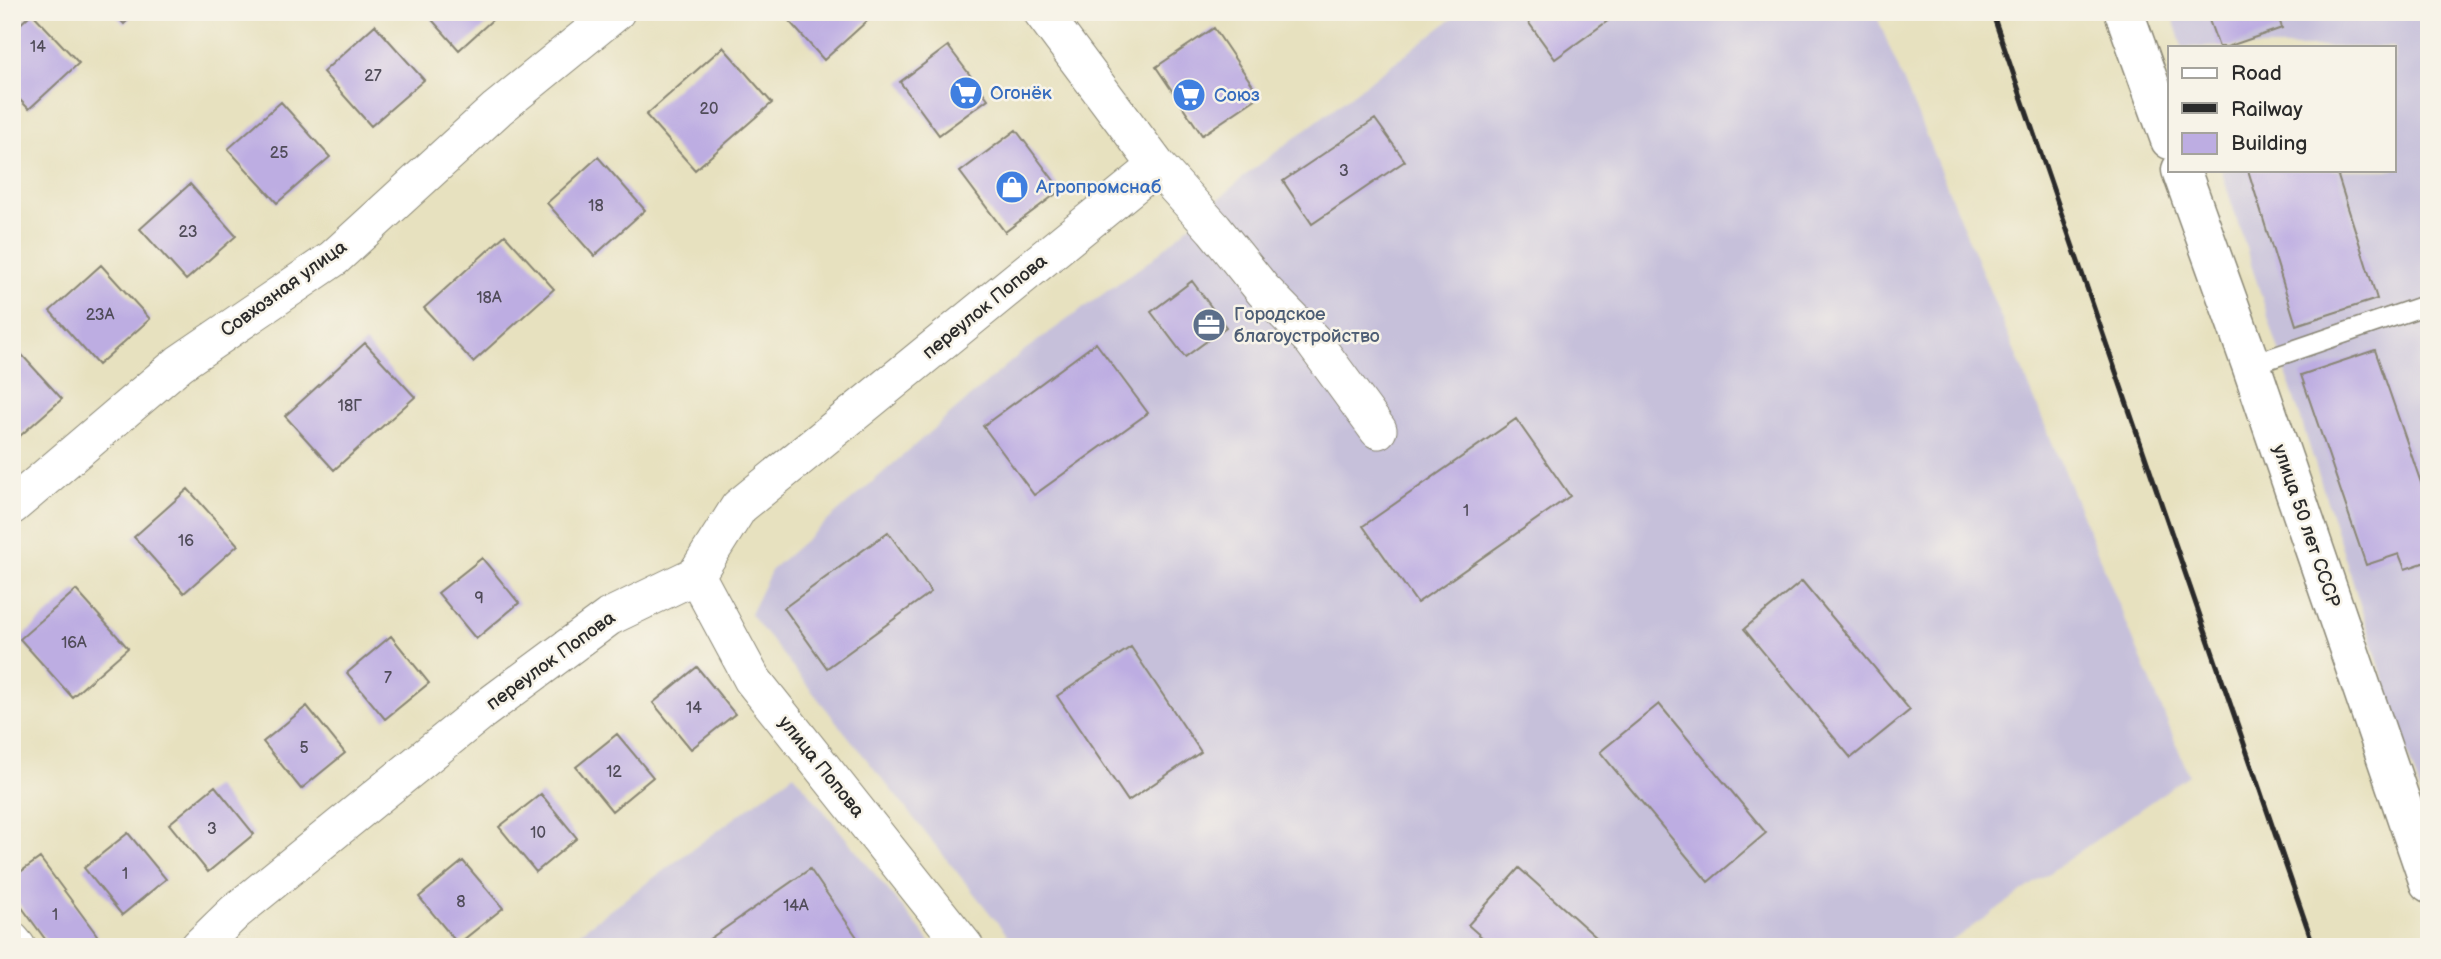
<svg xmlns="http://www.w3.org/2000/svg" width="2441" height="959" font-family="'Balsamiq Sans',sans-serif">
<rect width="100%" height="100%" fill="#f7f3e8"/>
<filter id="ink" filterUnits="userSpaceOnUse"><feTurbulence type="fractalNoise" baseFrequency=".0143" numOctaves="2"/><feDisplacementMap in="SourceGraphic" scale="14" xChannelSelector="R" yChannelSelector="G"/><feConvolveMatrix kernelMatrix="1 2 1 2 8 2 1 2 1" color-interpolation-filters="sRGB"/></filter>
<filter id="wash" filterUnits="userSpaceOnUse"><feTurbulence type="fractalNoise" baseFrequency=".00686" numOctaves="4" result="noise"/><feDisplacementMap in="SourceGraphic" scale="28" xChannelSelector="R" yChannelSelector="G"/><feGaussianBlur stdDeviation="1.57" result="paint"/><feColorMatrix in="noise" values="0 0 0 0 0 0 0 0 0 0 0 0 0 0 0 0 0 1.4 0 .05"/><feComposite in="paint" operator="in"/></filter>
<g filter="url(#wash)">
<rect width="100%" height="100%" fill="#e7e1bf"/>
<!-- industrial -->
<path fill="#c6c0da" d="M1461,12H1875L2189,775L1943,947H1017L750,614L772,569L1022,352L1152,259L1247,174Z
M2171,12H2429V820L2221,170H2394V47H2182Z
M794,774L934,947H560Z"/>
<g id="blocks">
<!-- building -->
<path fill="#bdade2" d="M113,12H136L124,24Z
M425,12H501L459,50Z
M781,12H877L824,60Z
M1521,12H1620L1555,59Z
M2206,12H2277L2282,28L2227,47H2219Z
M32,13L79,63L29,109L12,92V32Z
M375,25L424,80L371,126L323,72Z
M1214,28L1260,96L1202,135L1156,67Z
M948,46L988,99L939,135L900,82Z
M723,47L772,103L695,170L646,115Z
M281,102L330,157L277,203L228,149Z
M1375,119L1405,161L1312,224L1283,181Z
M1016,130L1061,190L1005,232L960,172Z
M598,157L645,210L594,256L547,203Z
M2248,170H2336L2377,299L2296,325Z
M190,184L236,236L186,280L140,229Z
M505,235L554,289L473,362L424,308Z
M101,265L150,319L98,365L50,311Z
M1192,281L1226,327L1185,357L1151,312Z
M365,343L415,397L334,470L285,416Z
M1096,343L1148,413L1034,495L983,426Z
M12,344L62,399L12,443Z
M2375,350L2429,506V561L2405,569L2399,554L2366,565L2301,375Z
M1516,419L1570,496L1417,603L1363,526Z
M188,489L238,545L184,593L134,537Z
M888,532L931,592L827,668L784,608Z
M482,558L519,603L476,639L438,593Z
M1802,581L1910,710L1851,758L1744,629Z
M76,590L128,648L72,697L20,639Z
M391,636L429,683L385,719L347,673Z
M1131,647L1201,752L1128,801L1057,696Z
M697,667L735,714L691,749L653,703Z
M1659,704L1766,833L1708,882L1600,752Z
M307,706L345,753L301,789L263,742Z
M617,734L653,777L612,811L576,767Z
M215,786L254,834L208,872L169,824Z
M541,794L577,838L536,872L499,827Z
M128,833L166,879L122,915L84,868Z
M40,858L97,935L82,947H51L12,894V878Z
M463,861L503,908L458,944L419,897Z
M1519,868L1607,947H1493L1468,925Z
M810,869L861,943L855,947H698Z"/>
</g>
</g>
<g filter="url(#ink)">
<use href="#blocks" fill-opacity="0" stroke="#898675" stroke-width="2"/>
<g fill="none" stroke-linecap="round" stroke-linejoin="round">
<defs>
<path id="lane" d="M2251,365L2429,304"/>
<path id="street" d="M1042,12L1157,166L1214,229L1263,290L1312,340L1378,430
M12,506L180,363L334,258L497,109L616,12
M696,575L752,679L965,947
M12,941L17,947
M199,947L235,912L482,711L609,617L696,575L739,507L1157,166"/>
<path id="secondary" d="M2124,12L2170,140
M2181,170L2251,365L2429,883"/>
</defs>
<!-- lane casing -->
<use href="#lane" stroke="#898675" stroke-width="22"/>
<!-- street casing -->
<use href="#street" stroke="#898675" stroke-width="39"/>
<!-- secondary casing -->
<use href="#secondary" stroke="#898675" stroke-width="41"/>
<!-- lane -->
<use href="#lane" stroke="#fff" stroke-width="19"/>
<!-- street -->
<use href="#street" stroke="#fff" stroke-width="37"/>
<!-- secondary -->
<use href="#secondary" stroke="#fff" stroke-width="38"/>
<!-- rail -->
<path stroke="#2b2b2b" stroke-width="5" d="M1992,12L2314,947"/>
</g>
</g>
<!-- icons -->
<defs>
<symbol id="supermarket-disc" viewBox="-11 -11 22 22"><circle r="9.5" fill="#3f7fe0" stroke="#f7f3e8"/><path d="M-6-5.5h2.5l.6 2H6L4.5 2H-2.5L-4.4-4H-6ZM-1.5 3.2a1.3 1.3 0 1 0 .1 0ZM3 3.2a1.3 1.3 0 1 0 .1 0Z" fill="#fff"/></symbol>
<symbol id="shop-disc" viewBox="-11 -11 22 22"><circle r="9.5" fill="#3f7fe0" stroke="#f7f3e8"/><path d="M-5-2.5h2.3a2.7 3.5 0 0 1 5.4 0H5L5.5 6h-11ZM-1.5-2.5h3a1.5 2.3 0 0 0-3 0Z" fill="#fff"/></symbol>
<symbol id="office-disc" viewBox="-11 -11 22 22"><circle r="9.5" fill="#5c6f8a" stroke="#f7f3e8"/><path d="M-6-3h4V-5.5h4V-3h4V5H-6ZM-1-4.5V-3h2v-1.5ZM-6 0V1H6V0Z" fill="#fff"/></symbol>
</defs>
<g fill-rule="evenodd">
<use href="#supermarket-disc" x="947" y="74" width="38" height="38"/>
<use href="#supermarket-disc" x="1170" y="76" width="38" height="38"/>
<use href="#shop-disc" x="993" y="168" width="38" height="38"/>
<use href="#office-disc" x="1190" y="306" width="38" height="38"/>
</g>
<g text-anchor="middle" dominant-baseline="central" stroke-width="5" stroke-linejoin="round" paint-order="stroke">
<!-- number labels -->
<g font-size="16" fill="#504c59">
<text x="38" y="47">14</text>
<text x="373" y="76">27</text>
<text x="709" y="109">20</text>
<text x="279" y="153">25</text>
<text x="1344" y="171">3</text>
<text x="596" y="206">18</text>
<text x="188" y="232">23</text>
<text x="489" y="298">18А</text>
<text x="100" y="315">23А</text>
<text x="350" y="406">18Г</text>
<text x="1466" y="511">1</text>
<text x="186" y="541">16</text>
<text x="479" y="598">9</text>
<text x="74" y="643">16А</text>
<text x="388" y="678">7</text>
<text x="694" y="708">14</text>
<text x="304" y="748">5</text>
<text x="614" y="772">12</text>
<text x="212" y="829">3</text>
<text x="538" y="833">10</text>
<text x="125" y="874">1</text>
<text x="461" y="902">8</text>
<text x="796" y="906">14А</text>
<text x="55" y="915">1</text>
</g>
<!-- shop labels -->
<g font-size="19" fill="#366cbe" stroke="#f7f3e8" text-anchor="start">
<text x="990" y="93">Огонёк</text>
<text x="1214" y="95">Союз</text>
<text x="1036" y="187">Агропромснаб</text>
</g>
<!-- street labels -->
<g font-size="19" fill="#2b2b2b" stroke="#f7f3e8">
<text transform="translate(284 289) rotate(-36)">Совхозная улица</text>
<text transform="translate(985 307) rotate(-39)">переулок Попова</text>
<text transform="translate(2306 526) rotate(71)">улица 50 лет СССР</text>
<text transform="translate(551 661) rotate(-36)">переулок Попова</text>
<text transform="translate(821 767) rotate(51)">улица Попова</text>
</g>
<!-- service labels -->
<g font-size="19" fill="#4e5e75" stroke="#f7f3e8" text-anchor="start">
<text x="1234" y="314">Городское<tspan x="1234" dy="22">благоустройство</tspan></text>
</g>
</g>
<!-- margin -->
<rect width="2441" height="959" fill="none" stroke="#f7f3e8" stroke-width="42"/>
<!-- legend -->
<rect x="2168" y="46" width="228" height="126" fill="#f7f3e8" stroke="#a5a39c" stroke-width="2"/>
<rect x="2182" y="68" width="35" height="10" fill="#ffffff" stroke="#a5a39c" stroke-width="2"/>
<text x="2231" y="80" font-size="21" fill="#2b2b2b">Road</text>
<rect x="2182" y="103" width="35" height="10" fill="#2b2b2b" stroke="#a5a39c" stroke-width="2"/>
<text x="2231" y="116" font-size="21" fill="#2b2b2b">Railway</text>
<rect x="2182" y="133" width="35" height="21" fill="#bdade2" stroke="#a5a39c" stroke-width="2"/>
<text x="2231" y="150" font-size="21" fill="#2b2b2b">Building</text>
</svg>
